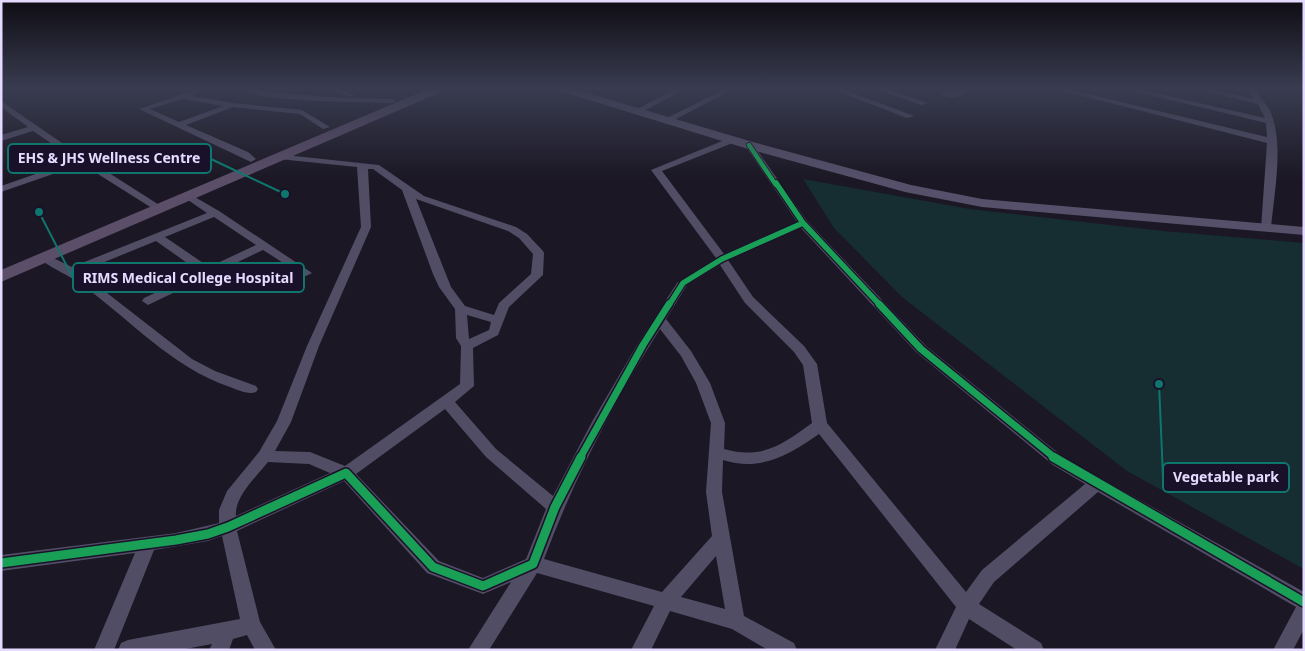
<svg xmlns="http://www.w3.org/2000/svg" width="1305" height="651" font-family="'Noto Sans',sans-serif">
<rect width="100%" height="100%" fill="#1b1724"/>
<!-- green -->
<path fill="#162d32" d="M803,179L970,209L1163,231L1304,243V569L1127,471L902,297L834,228Z"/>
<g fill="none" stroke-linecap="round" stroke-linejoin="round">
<!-- minor -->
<path fill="#514d65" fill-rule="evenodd" d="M198,89H208L192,96L233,103L302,110L330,127L323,129L300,114L233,107L186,125L248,152L256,159L251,162L139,109ZM183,99L223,106L179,122L150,109Z
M240,89L326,97L392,99L396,101L392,103C364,102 258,102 240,89Z
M326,89H337L355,95L351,97Z
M676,89L683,90L640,113L633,111Z
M725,89H734L670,122L663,120Z
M832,89H842L914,116L907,118Z
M876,89H886L928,103L921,105Z
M962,89H970C963,97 950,100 941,94L945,92H959Z
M1056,89H1067L1267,137L1266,123L1126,89H1138L1265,118L1258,104L1196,89H1208L1254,99L1248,89H1255C1260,99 1267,103 1271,113C1284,145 1274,194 1271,228L1266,231L1261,228L1267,143Z
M1,101L62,143L164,208L163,210H155L82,164L1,192V186L76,160L33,131L1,141V135L28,127L1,107Z
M732,137L735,138V142L662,171L724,254L797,222L745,145L749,142L752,143L807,221L926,346L1063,457L1304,592V629L1293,650H1273L1296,607L1098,492L994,582L979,604L1041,643L1044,650H1017L969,619L955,650H935L956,607L819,434C789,455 761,472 723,460L722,492L744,616L794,643L797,650H768L732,629L670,611L651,650H631L654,606L537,573L489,650H468L511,582L483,594L427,573L344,481L237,531L260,622L276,650H255L247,635L233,639L229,650H209L212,644L180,650H118L121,643L128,640L240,619L222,536L208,541L154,550L114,650H94L135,553L1,571V555L176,533L219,523V510L227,491L259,452L277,421L307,346L361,227L357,167L279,159L276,158V154L379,165L424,196L516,227L527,234L543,251L544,253L543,275L509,307L498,335L473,348L474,386L455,402L496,449L553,496L593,420L637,345L677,283L716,258L651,170ZM368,169H373L402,190L433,274L439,287L455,309L456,338L461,346L460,384L345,466L310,452L275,451L291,422L319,346L371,227ZM416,199L508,231L519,238L533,254L531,274L499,303L494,315L465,306L451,287ZM801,228L916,352L1053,465L1085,484L982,570L966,592L827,423L817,364L804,346L753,297L728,260ZM720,265L745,303L794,352L803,365L812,423C783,444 762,460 724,449L725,423L710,383L691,351L666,319L687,285ZM467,315L491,322L489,330L469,339ZM660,329L681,356L696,383L711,423L706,492L712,536L662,592L544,559C574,479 614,401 660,329ZM445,409L486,457L546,509L526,559L483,578L439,561L356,474ZM268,462L309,464L330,473L236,516C234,497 257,476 268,462ZM716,556L725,609L681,597Z
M188,193L219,211L312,273L306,276L302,275L263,250L148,305L142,301L144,298L200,272L156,241L80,272L192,359L215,371L256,386L258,389L256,392C248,395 238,390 230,387C171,367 131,320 81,284C70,276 47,266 39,258L45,255L49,256L72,267L207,213L185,198L183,196ZM214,217L256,245L209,267L165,237Z"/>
<!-- secondary -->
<path fill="#56506a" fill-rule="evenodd" d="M559,89H574L753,142L911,185L982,199L1304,227V235L982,207L905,192L745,148L560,91Z"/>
<!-- primary -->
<path fill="#5b4e69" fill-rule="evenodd" d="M428,89H443L441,92L1,282V270Z"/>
<defs>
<path id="cycleway-far3" d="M749,145L776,185"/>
<path id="cycleway-far2" d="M776,183L803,223L880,305
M669,305L683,283L722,259L803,223"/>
<path id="cycleway-far1" d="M879,304L921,349L1055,458
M580,458L643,345L669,304"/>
<path id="cycleway" d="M1053,457L1304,602
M1,563L176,540L208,534L228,527L346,473L433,567L483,586L533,564L555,507L581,457"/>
</defs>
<!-- cycleway-far3 casing -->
<use href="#cycleway-far3" stroke="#19112a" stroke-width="6"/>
<!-- cycleway-far2 casing -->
<use href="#cycleway-far2" stroke="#19112a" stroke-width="8"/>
<!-- cycleway-far1 casing -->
<use href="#cycleway-far1" stroke="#19112a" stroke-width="10"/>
<!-- cycleway casing -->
<use href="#cycleway" stroke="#19112a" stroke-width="12"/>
<!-- cycleway-far3 -->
<use href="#cycleway-far3" stroke="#1a9f57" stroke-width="4.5"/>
<!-- cycleway-far2 -->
<use href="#cycleway-far2" stroke="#1a9f57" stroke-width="5.5"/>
<!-- cycleway-far1 -->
<use href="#cycleway-far1" stroke="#1a9f57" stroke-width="7"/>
<!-- cycleway -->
<use href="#cycleway" stroke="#1a9f57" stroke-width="9"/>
</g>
<!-- sky -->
<linearGradient id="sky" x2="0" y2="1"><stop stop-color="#0f0d14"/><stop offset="0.49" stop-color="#393c50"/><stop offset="1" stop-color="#393c50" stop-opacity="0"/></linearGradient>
<rect width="1305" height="180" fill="url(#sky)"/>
<!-- callouts -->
<path fill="none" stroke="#0f766e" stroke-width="2" d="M285 194L211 159M39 212L73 278M1159 384L1163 477"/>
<g fill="#0f766e" stroke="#19112a" stroke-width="2">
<circle cx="285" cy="194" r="5"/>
<circle cx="39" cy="212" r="5"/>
<circle cx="1159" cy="384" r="5"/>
</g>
<g fill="#19112a" stroke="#0f766e" stroke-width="2">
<rect x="8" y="144" width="203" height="29" rx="5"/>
<rect x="73" y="263" width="231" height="29" rx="5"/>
<rect x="1163" y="463" width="126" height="29" rx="5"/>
</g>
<g font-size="14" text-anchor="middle" font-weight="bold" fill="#e4dbfe">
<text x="109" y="163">EHS &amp; JHS Wellness Centre</text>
<text x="188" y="283">RIMS Medical College Hospital</text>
<text x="1226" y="482">Vegetable park</text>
</g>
<!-- border -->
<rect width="1305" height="651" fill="none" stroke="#e4dbfe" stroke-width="5"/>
</svg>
